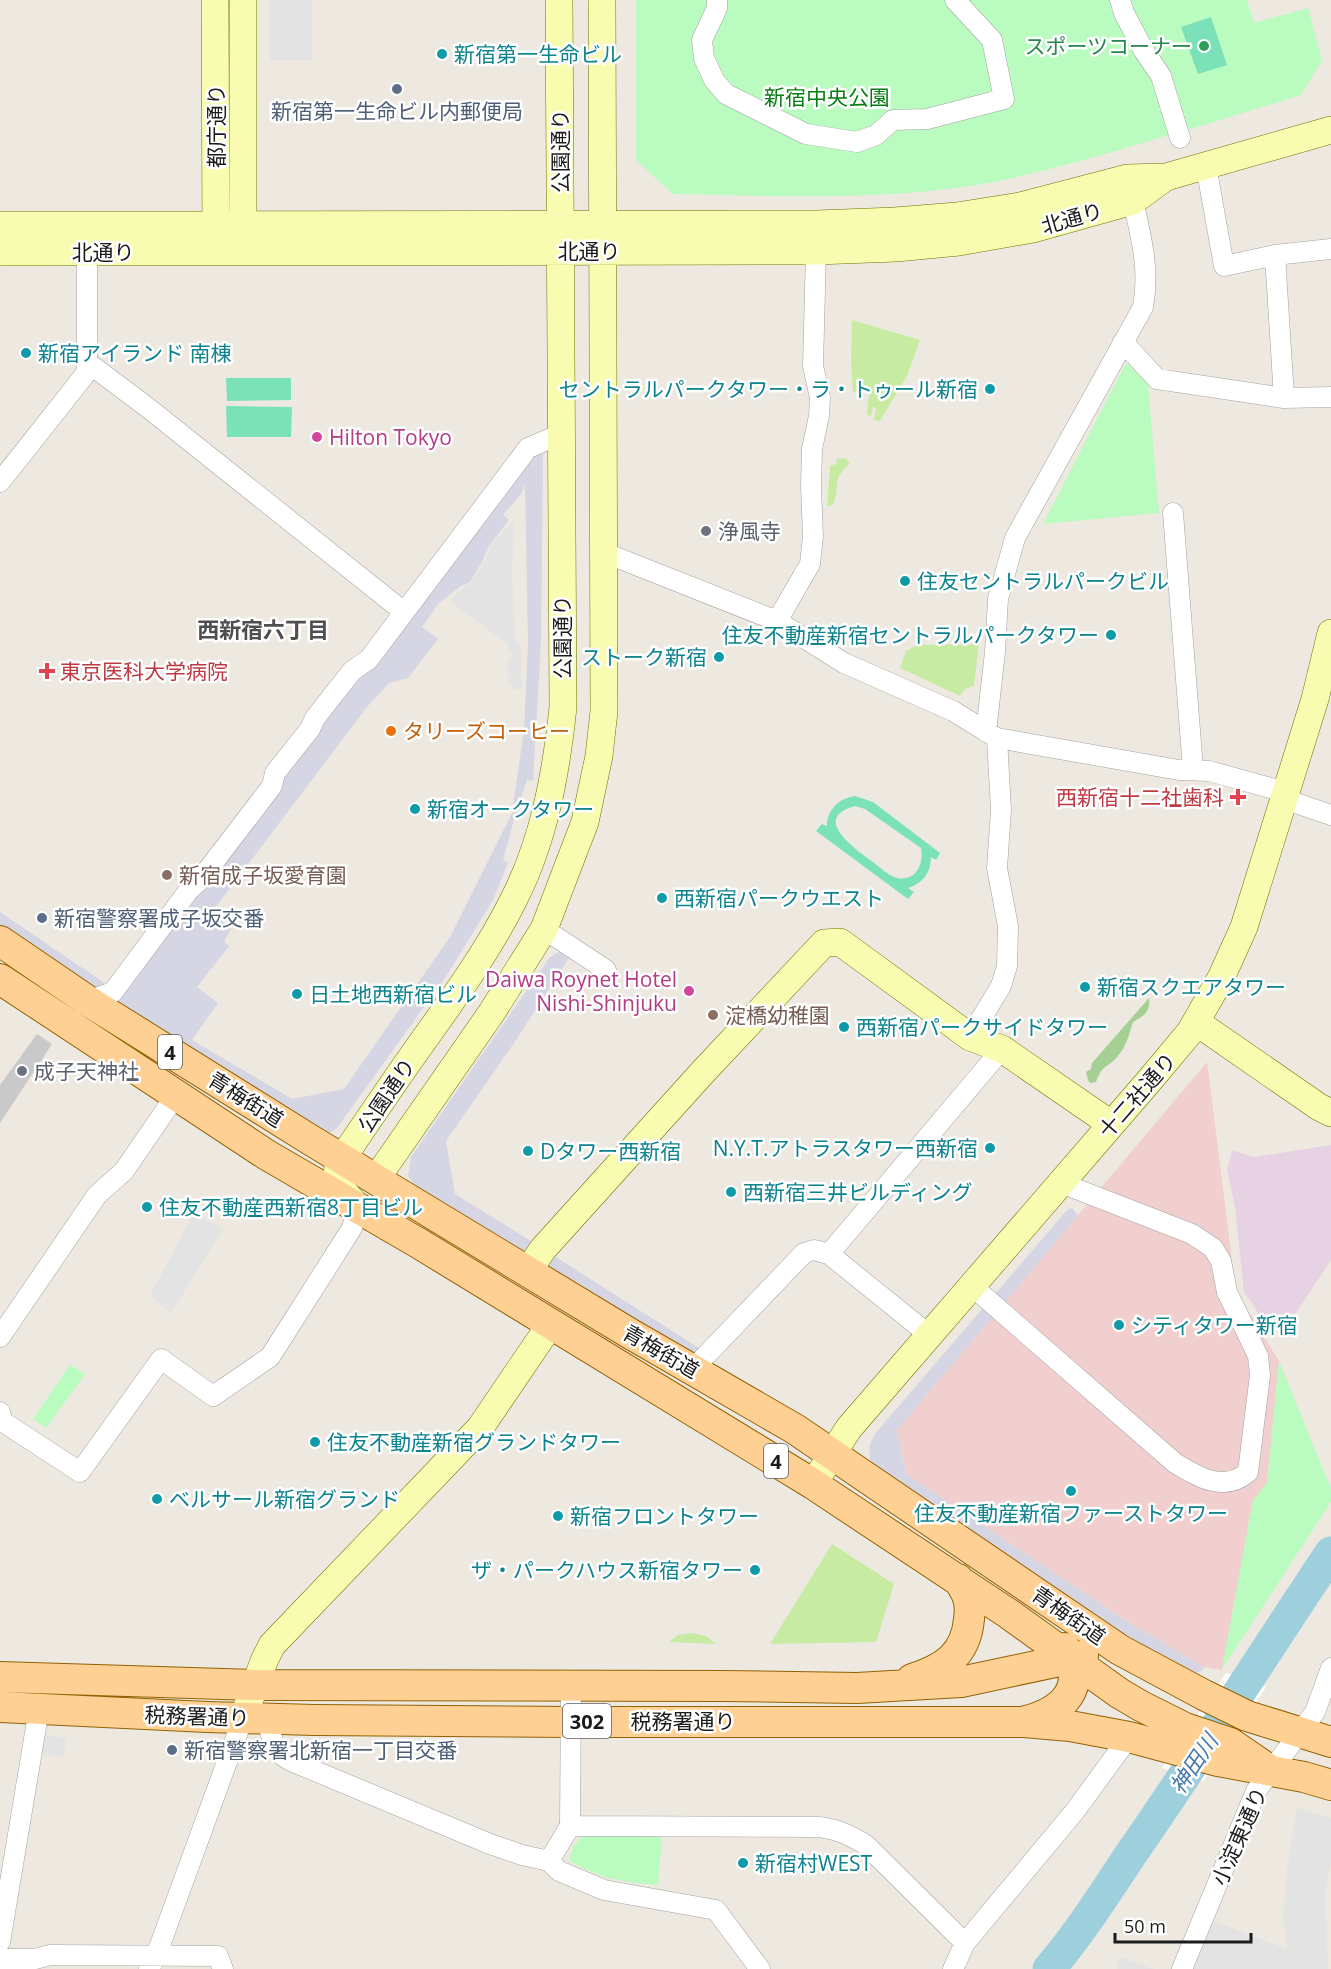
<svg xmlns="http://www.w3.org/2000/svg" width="1331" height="1969" font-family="'Open Sans','Noto Sans JP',sans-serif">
<rect width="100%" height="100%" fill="#ede9e0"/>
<!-- commercial -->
<path fill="#f0cfce" d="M1207,1062L1236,1292L1279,1361L1267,1483L1253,1500L1222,1670L1204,1667L1133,1625L906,1474L897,1430Z"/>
<!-- industrial -->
<path fill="#e7d2e3" d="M1331,1145V1260L1296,1313L1281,1315L1267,1326L1244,1292L1235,1207L1227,1170L1232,1150L1253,1157Z"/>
<!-- religious -->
<path fill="#c9c9c9" d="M37,1034L52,1044L0,1123V1085Z"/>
<!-- grass -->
<path fill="#c7eba3" d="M852,320L920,340L907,376L880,421L874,420L876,408L873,407L871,416L867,415L869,393L861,392V403L860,384L857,385V391L853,392L851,365Z
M845,458L850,463C829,482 842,488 832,506H827L830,466L836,464L837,459Z
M979,644L974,686L965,689L960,696L900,668L906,651L917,645Z
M832,1544L894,1584L876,1642L770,1644Z
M692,1633L706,1636L716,1644L669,1642L678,1635Z"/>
<!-- forest -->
<path fill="#a5cf93" d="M1149,998C1151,1011 1144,1016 1133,1022C1129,1035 1126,1047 1117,1057C1107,1069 1103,1063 1096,1082L1090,1083L1088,1080L1086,1072L1091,1069L1092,1063Z"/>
<!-- park -->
<path fill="#bafbbf" d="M636,0H1247L1254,23L1308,8L1322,60L1301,95C1241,114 1180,132 1119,150C1072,163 1025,177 977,185C878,201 774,196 673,194L636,160Z
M1126,363L1148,384L1159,513L1043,524Z
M1279,1361L1331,1489V1502L1222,1669L1253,1500L1267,1483Z
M70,1365L85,1374L46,1428L33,1419Z
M588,1831L662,1837L658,1885C627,1883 595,1878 569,1860L574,1845Z"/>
<!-- pitch -->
<path fill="#7ae1b9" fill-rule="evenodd" d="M1211,17L1227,65L1198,74L1181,27Z
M226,378H291V400L227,401Z
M226,406L292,407L291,437H227Z
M855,796L873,802L940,853L936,860L931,857C931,873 923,883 908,888L914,892L908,899L816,831L822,824L827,826C827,810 839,798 855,796ZM855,806L865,809L921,848C924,864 916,882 897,878C888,876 878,865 870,860C854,848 811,818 855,806Z"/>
<!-- parking -->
<path fill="#e3e3e3" d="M270,0H312V60H270Z
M514,520L512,575L515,639L522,648L521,689L515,690L507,681L509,675L507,663L513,654L507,649L508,644L449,601L464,587L471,583L484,563L490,546Z
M194,1212L223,1229L171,1313L150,1296Z
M41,1735L67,1738L63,1757L38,1753Z
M1297,1808L1331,1818V1864L1325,1892L1328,1969H1185L1208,1919L1287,1949L1283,1917L1287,1870Z
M1119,1957L1154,1969H1117Z"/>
<!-- plaza -->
<path fill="#d5d5e3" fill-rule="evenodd" d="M543,452L541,642L533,781L527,780L515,816L503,860L508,862L493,900L447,975L337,1128L331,1132L323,1133L122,1006L119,1001L125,986L278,788L327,717L383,652L533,453ZM525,484L528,644L524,730L512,813L450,937L344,1089L292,1099L192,1040L218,1003L197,987L229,946L224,942L231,928L212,912L367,707L389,683L408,678L438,639L422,627L439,603L461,586L470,582L482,562L489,546L509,520L503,515L521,494Z
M0,912L66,957L108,985L101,991L92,989L0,927Z
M561,951L573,952L516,1040L446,1141L455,1194L534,1243L530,1250L522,1252L417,1188L408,1176L411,1157L550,957Z
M1072,1208L1078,1216L897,1430L906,1474L1128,1622L1204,1667L1203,1670L1197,1673L1191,1671L1113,1628L873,1466L870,1458L869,1447L874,1435L1067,1210Z
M551,1254L702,1350L698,1353L691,1354L621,1318L611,1304L575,1281L554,1277L546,1270Z"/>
<!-- pier -->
<path fill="#fff" d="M1226,1673L1266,1687L1203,1781L1162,1768Z"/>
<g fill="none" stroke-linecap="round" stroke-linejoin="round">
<!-- river -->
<path stroke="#9ecfdd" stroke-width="33" d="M1049,1969C1080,1933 1105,1893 1131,1854C1200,1755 1264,1653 1331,1553"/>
<defs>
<path id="street" d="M717,0V8L702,40L704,58L714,80L726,94L806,134L857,142L876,135L893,120L927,119L1004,99L992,40L955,0
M1120,0L1124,13L1144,51L1161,76L1180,138
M1206,166L1224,266L1275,255L1331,249
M1275,255L1284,398
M1123,342L1157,379L1284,398L1331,397
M87,362L147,407L404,612
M0,482L87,372V252
M1173,513L1193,769
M603,552L777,621L810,564L813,536L811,486L812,449L819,416L820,398L813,366L816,251
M777,621L844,663L953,711L997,738L1179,770L1209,771L1285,792
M986,732L995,652L998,599L1015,538L1143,307C1150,270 1141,236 1133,201
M1284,799L1331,815
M544,929L606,970
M88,1001L113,992L189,890L200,880L272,786L275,773L310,729L315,718L352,671L369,659L528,448L561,434
M970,1037L1001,986L1007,966L1008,926L997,868L1001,810L997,738
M829,1254L928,1334
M972,1286L1175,1463C1198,1477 1224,1493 1248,1472L1260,1375L1258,1356L1227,1292L1221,1261L1213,1248L1192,1234L1061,1183
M0,1337L97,1195L124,1171L176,1095
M693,1369L804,1253L814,1250L829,1254L1002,1049
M0,1412L3,1422L80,1472L161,1359L213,1396L270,1357L352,1228L358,1207
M267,1719C272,1737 272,1752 291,1761L490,1844L522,1855L549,1861L559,1871L604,1890L716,1910L760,1969
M570,1826L819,1827C837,1829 850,1835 866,1845L965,1943
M549,1861L570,1826L571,1687
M0,1942L39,1709
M0,1959H35L50,1955L218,1956L223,1969
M149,1969L156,1956L243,1718
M953,1969L965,1943L1075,1811L1129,1737
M1182,1969L1256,1791L1315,1712L1331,1668"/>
<path id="secondary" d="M215,0L216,242
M243,0V242
M0,225L817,224L895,221L957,216L1020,206L1127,178L1166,177L1331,130
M0,252L816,251L896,248L959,242L1033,229L1133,201L1166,177
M1196,1022L1319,1107L1331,1113
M376,1179L492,1012L544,929L585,822L599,756L604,711L602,0
M358,1207C348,1197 334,1184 338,1168C341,1158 349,1149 354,1141C373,1113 392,1085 411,1058C447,1007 485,957 513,901C544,841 556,774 563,707L559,0
M527,1272L543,1249L702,1073L824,943L840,942L970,1037L1002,1049L1111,1124
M813,1484L849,1428L1149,1081L1190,1032L1221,978L1244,927L1315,699L1331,633
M243,1718L264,1661L272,1645L480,1428L550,1325"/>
<path id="primary" d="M0,941L88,1001L309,1139L629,1333L795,1429L1120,1650L1204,1695L1247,1716L1331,1742
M0,979L267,1155L420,1244L813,1484L1009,1614L1119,1693L1141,1706L1185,1728L1230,1743L1271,1771
M0,1677L255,1685L722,1686L857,1688L961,1682L1083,1656
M912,1679C944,1669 966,1655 969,1619C970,1612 970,1602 967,1595C965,1590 961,1584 958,1579
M0,1707L207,1717L314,1720L572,1722H1024L1070,1726L1129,1737L1218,1761L1304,1777L1331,1785
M1026,1721C1064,1711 1088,1687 1065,1648"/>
</defs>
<!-- street casing -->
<use href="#street" stroke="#a2a2a2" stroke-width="21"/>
<!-- secondary casing -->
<use href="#secondary" stroke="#687401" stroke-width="28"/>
<!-- primary casing -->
<use href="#primary" stroke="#936100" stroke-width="32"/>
<!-- street -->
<use href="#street" stroke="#fff" stroke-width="20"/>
<!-- secondary -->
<use href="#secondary" stroke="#f8fcb0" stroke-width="27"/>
<!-- primary -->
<use href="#primary" stroke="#ffd094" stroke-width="30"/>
</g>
<!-- markers -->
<circle fill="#2e9e5b" stroke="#fff" stroke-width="2" cx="1204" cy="46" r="6"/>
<g fill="#0f9aa8" stroke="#fff" stroke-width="2">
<circle cx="442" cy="54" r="6"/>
<circle cx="26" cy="353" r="6"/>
<circle cx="990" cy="389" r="6"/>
<circle cx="905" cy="581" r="6"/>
<circle cx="1111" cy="635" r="6"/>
<circle cx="719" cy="657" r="6"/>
<circle cx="415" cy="809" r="6"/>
<circle cx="662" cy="898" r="6"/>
<circle cx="1085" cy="987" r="6"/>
<circle cx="297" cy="994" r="6"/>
<circle cx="844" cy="1027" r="6"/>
<circle cx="990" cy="1148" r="6"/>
<circle cx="528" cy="1151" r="6"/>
<circle cx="731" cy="1192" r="6"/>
<circle cx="147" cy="1207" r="6"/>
<circle cx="1119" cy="1325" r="6"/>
<circle cx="315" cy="1442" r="6"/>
<circle cx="1071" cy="1491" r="6"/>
<circle cx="157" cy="1499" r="6"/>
<circle cx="558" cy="1516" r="6"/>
<circle cx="755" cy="1570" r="6"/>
<circle cx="743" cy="1863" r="6"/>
</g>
<g fill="#5c6f8a" stroke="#fff" stroke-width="2">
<circle cx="397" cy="89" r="6"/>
<circle cx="42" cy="918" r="6"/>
<circle cx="172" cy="1750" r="6"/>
</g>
<g fill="#d1479c" stroke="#fff" stroke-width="2">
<circle cx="317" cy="437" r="6"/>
<circle cx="689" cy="991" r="6"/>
</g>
<g fill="#6b7280" stroke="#fff" stroke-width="2">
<circle cx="706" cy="531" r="6"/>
<circle cx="22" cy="1071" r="6"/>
</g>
<g fill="#e0444e" stroke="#fff" stroke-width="2">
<path d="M44 662h6v6h6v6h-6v6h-6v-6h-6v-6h6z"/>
<path d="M1235 788h6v6h6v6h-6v6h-6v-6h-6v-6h6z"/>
</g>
<circle fill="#e8710a" stroke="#fff" stroke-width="2" cx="391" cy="731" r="6"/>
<g fill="#8d6e63" stroke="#fff" stroke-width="2">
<circle cx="167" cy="875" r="6"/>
<circle cx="713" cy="1015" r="6"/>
</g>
<g text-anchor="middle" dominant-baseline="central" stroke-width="5" stroke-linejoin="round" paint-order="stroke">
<!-- shield labels -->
<g fill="#fff" stroke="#5f5f5f" stroke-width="1.5">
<rect x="158" y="1035" width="24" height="34" rx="4.5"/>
<rect x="764" y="1444" width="24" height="34" rx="4.5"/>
<rect x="563" y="1704" width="48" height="34" rx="4.5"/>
</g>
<g font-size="20" font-weight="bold" fill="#1b1b1b">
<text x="170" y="1052">4</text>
<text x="776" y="1461">4</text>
<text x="587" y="1721">302</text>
</g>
<!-- leisure labels -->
<g font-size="21" fill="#27864d" stroke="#fff" text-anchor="end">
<text x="1192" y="46">スポーツコーナー</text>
</g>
<!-- culture labels -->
<g font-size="21" fill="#0d838f" stroke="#fff" text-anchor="start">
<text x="454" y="54">新宿第一生命ビル</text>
<text x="38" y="353">新宿アイランド 南棟</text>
<text x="978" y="389" text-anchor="end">セントラルパークタワー・ラ・トゥール新宿</text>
<text x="917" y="581">住友セントラルパークビル</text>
<text x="1099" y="635" text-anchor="end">住友不動産新宿セントラルパークタワー</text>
<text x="707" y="657" text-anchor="end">ストーク新宿</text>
<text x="427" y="809">新宿オークタワー</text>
<text x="674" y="898">西新宿パークウエスト</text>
<text x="1097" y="987">新宿スクエアタワー</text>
<text x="309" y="994">日土地西新宿ビル</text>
<text x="856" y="1027">西新宿パークサイドタワー</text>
<text x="978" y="1148" text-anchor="end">N.Y.T.アトラスタワー西新宿</text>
<text x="540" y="1151">Dタワー西新宿</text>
<text x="743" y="1192">西新宿三井ビルディング</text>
<text x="159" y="1207">住友不動産西新宿8丁目ビル</text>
<text x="1131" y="1325">シティタワー新宿</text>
<text x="327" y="1442">住友不動産新宿グランドタワー</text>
<text x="169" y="1499">ベルサール新宿グランド</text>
<text x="1071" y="1513" text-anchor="middle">住友不動産新宿ファーストタワー</text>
<text x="570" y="1516">新宿フロントタワー</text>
<text x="743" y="1570" text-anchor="end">ザ・パークハウス新宿タワー</text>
<text x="755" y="1863">新宿村WEST</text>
</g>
<!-- park labels -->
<g font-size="21" fill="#077c10" stroke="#fff">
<text x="827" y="97">新宿中央公園</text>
</g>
<!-- service labels -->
<g font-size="21" fill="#4e5e75" stroke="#fff" text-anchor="start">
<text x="397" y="111" text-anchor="middle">新宿第一生命ビル内郵便局</text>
<text x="54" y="918">新宿警察署成子坂交番</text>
<text x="184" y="1750">新宿警察署北新宿一丁目交番</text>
</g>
<!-- street labels -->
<g font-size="21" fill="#1b1b1b" stroke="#fff">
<text transform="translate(216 126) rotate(-90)">都庁通り</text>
<text transform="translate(560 151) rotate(-90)">公園通り</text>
<text transform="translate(1072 218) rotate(-16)">北通り</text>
<text x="589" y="251">北通り</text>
<text x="103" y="252">北通り</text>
<text transform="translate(562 637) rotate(-90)">公園通り</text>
<text transform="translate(386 1095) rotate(-56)">公園通り</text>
<text transform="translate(1137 1095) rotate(-49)">十二社通り</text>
<text transform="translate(246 1099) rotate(32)">青梅街道</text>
<text transform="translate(661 1351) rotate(30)">青梅街道</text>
<text transform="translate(1069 1615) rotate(35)">青梅街道</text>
<text transform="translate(197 1716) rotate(2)">税務署通り</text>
<text x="683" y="1721">税務署通り</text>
<text transform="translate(1239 1836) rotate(-66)">小淀東通り</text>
</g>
<!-- hotel labels -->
<g font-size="21" fill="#b23c85" stroke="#fff" text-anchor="start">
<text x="329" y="437">Hilton Tokyo</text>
<text x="677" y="979" text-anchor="end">Daiwa Roynet Hotel<tspan x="677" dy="24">Nishi-Shinjuku</tspan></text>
</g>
<!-- worship labels -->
<g font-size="21" fill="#5b616d" stroke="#fff" text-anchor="start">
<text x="718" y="531">浄風寺</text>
<text x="34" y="1071">成子天神社</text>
</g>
<!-- health labels -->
<g font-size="21" fill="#be3a42" stroke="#fff" text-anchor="start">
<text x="60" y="671">東京医科大学病院</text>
<text x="1224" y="797" text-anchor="end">西新宿十二社歯科</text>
</g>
<!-- food labels -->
<g font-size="21" fill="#c56008" stroke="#fff" text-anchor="start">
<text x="403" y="731">タリーズコーヒー</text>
</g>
<!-- education labels -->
<g font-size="21" fill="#785e54" stroke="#fff" text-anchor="start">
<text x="179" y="875">新宿成子坂愛育園</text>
<text x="725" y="1015">淀橋幼稚園</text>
</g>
<!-- neighbourhood labels -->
<g font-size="22" font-weight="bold" fill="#4e4e4e" stroke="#fff">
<text x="263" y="629">西新宿六丁目</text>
</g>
<!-- water labels -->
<g font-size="22" font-style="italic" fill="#457aad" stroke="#fff">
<text transform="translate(1193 1763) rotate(-56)">神田川</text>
</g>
</g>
<!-- scale -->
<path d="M1115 1933v9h136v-9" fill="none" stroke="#1b1b1b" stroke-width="3"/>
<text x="1124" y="1933" font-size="18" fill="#1b1b1b" stroke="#ffffff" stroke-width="4.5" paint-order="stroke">50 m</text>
</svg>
